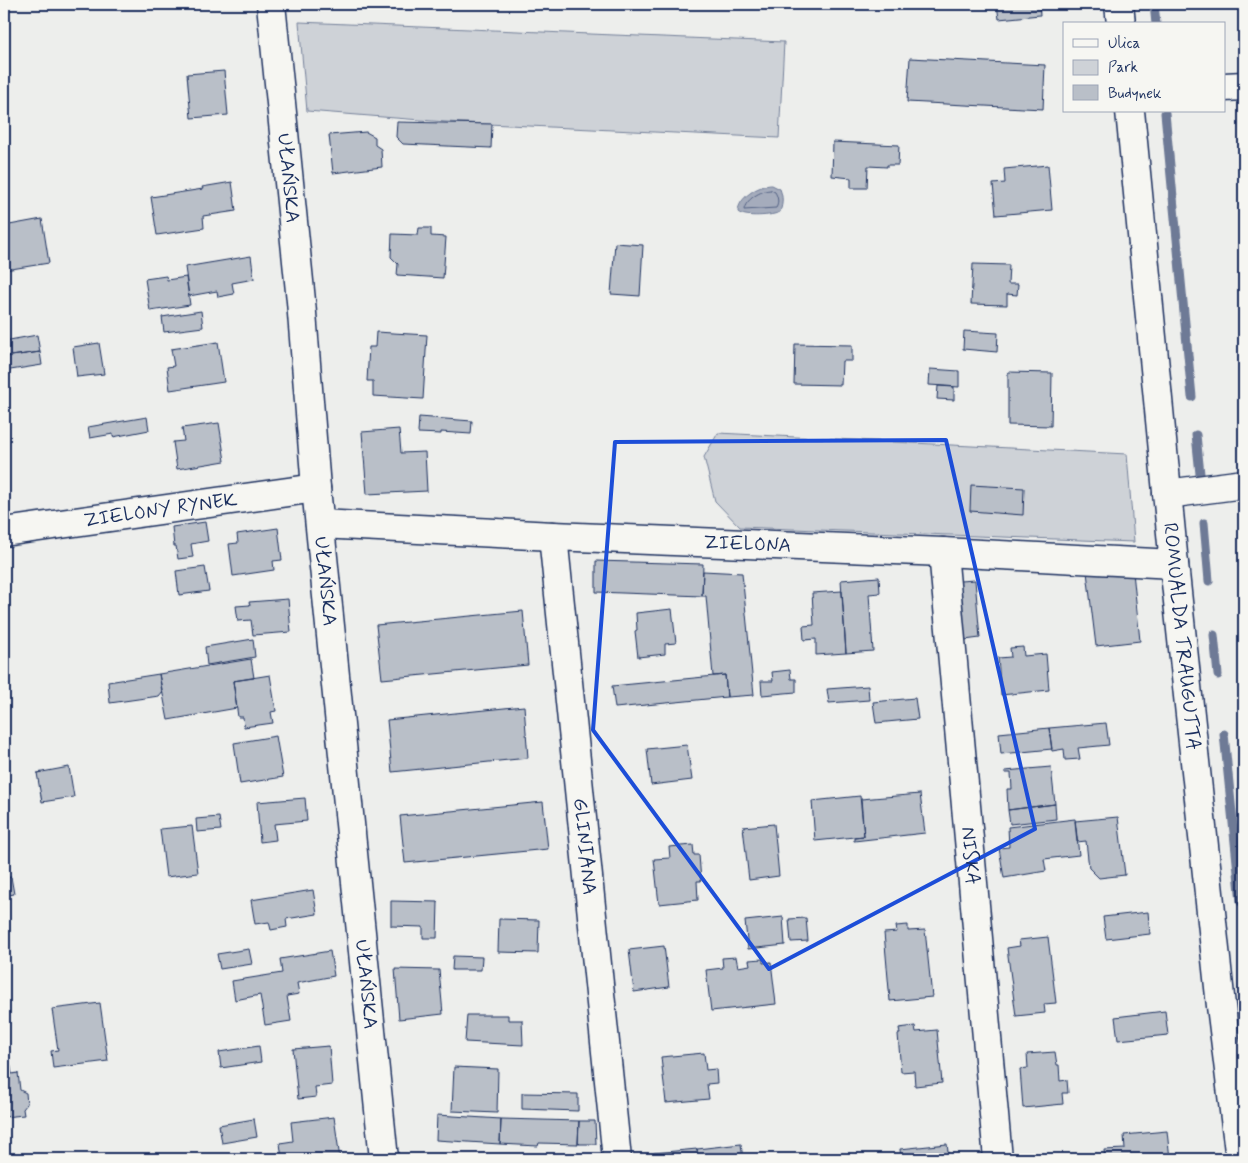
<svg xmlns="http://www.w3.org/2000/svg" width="1248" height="1163" font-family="Mynerve,sans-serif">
<rect width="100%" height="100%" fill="#edeeec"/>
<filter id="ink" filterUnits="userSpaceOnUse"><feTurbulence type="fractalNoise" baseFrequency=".02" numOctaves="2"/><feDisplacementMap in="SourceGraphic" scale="10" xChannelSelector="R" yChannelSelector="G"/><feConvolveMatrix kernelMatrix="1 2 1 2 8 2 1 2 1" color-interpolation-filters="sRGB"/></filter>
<g filter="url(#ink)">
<!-- green -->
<path fill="#ced2d7" stroke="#74809a" d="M299,22L784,42L779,138L446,122L307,111Z
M718,433L1127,454L1134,542L740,527L715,501L704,457Z"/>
<!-- water -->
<path fill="#a5acbc" stroke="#6e7a96" d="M772,185L780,189C783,197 783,203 780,212C773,216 744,218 738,212C738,198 758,185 772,185Z"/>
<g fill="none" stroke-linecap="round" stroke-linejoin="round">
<!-- shore -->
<path stroke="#526184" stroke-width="1" d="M771,190L775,192C778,197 779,203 776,208L744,210C745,200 761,190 771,190Z"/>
<!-- stream -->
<path stroke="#6e7a96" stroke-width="9" d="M1154,4L1156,24
M1165,113L1192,397
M1196,435L1200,474
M1204,523L1209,581
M1214,635L1218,675
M1224,734L1241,902"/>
</g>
<!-- building -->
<path fill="#b9bfc8" stroke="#1b2f5e" d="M200,4H216L214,6L203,7Z
M997,4H1039L1040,15L999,19Z
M910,58L1045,65L1043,109L907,102Z
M224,71L228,115L191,118L187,74Z
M397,122L492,124L491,148L403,144L396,137Z
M366,132L375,137V145L381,149L382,167L333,173L329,135Z
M833,142L899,145L898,165H887V167L868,166L867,188H851V178L832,176Z
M1048,165L1052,210L996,215L993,184L1005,183L1004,169Z
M232,182L236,211L203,216L204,228L157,235L151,197L203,189L202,187Z
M42,219L49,263L5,270L4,226Z
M419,228H431V236L446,237L443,278L397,275L398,264L391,257L392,234L418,235Z
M615,243L643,245L640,296L611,294Z
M251,256L254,279L232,283L234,294L218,297L217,291L189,296L185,267Z
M973,264L1009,265L1008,284H1018L1017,295L1007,294V305L971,304Z
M166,276L167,280L186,277L190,305L150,311L145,279Z
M201,311L203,327L164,332L162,317Z
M964,331L998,333L997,352L963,349Z
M376,332L427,335L423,399L373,396V381H367L369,347H375Z
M37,335L40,352L4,357V341Z
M218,342L224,382L170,390L167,367L174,366L171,349Z
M99,343L104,374L77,377L73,347Z
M795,344L852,345V361H842L841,385L794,384Z
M40,352L42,365L4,371V357Z
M930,369L959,371V387L929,385Z
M1008,372L1052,373L1051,426L1008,425Z
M938,386L954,387V400L937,399Z
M147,417L149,430L113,437V434L90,438L88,427Z
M419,417L472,421L471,434L441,432V434L418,433Z
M219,423L225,461L177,469L173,442L184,441L182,428Z
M399,429L401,453L425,452L427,491L367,494L362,432Z
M971,485L1024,488L1023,515L970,511Z
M205,522L208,541L191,544L193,557L178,559L176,546H174L172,527Z
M278,528L282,560L273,561L274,570L233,576L229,544L238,543L237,534Z
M596,561L703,564L702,596L596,592Z
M205,567L209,591L179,595L176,571Z
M703,571L742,573L754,695L727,697L725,675L713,676L706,596H702Z
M1087,572H1133L1140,641L1096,646Z
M879,577L880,593L869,594L873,651L846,653L841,580Z
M975,580L980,638L965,640L960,581Z
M842,591L846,653L816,655V639L804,640L803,626L814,625L812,593Z
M288,599L291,632L253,635L251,620L238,621L236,606L250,605L249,602Z
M672,609L676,643L665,644V654L638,657L635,631L637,630L636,613Z
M523,611L528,665L382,679L376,625Z
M253,639L255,657L207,665L205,647Z
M1023,647L1024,656L1046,654L1049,690L1001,695L998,658L1011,657L1010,648Z
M251,659L254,678L233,681L237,708L168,720L159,674Z
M790,670L791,679H796V692L762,695L761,681H773L772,672Z
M159,674L162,692L163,691L159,696L110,703L108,682Z
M270,675L276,711L271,712L273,723L244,727L243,717H238L233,681Z
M725,675L727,697L615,708L612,686Z
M868,686L869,700L829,703L827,689Z
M915,698L918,719L876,723L873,702Z
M524,706L528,758L392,772L387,720Z
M1106,723L1109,745L1078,748L1080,759L1065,760L1064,749L1052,751L1049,728Z
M1049,728L1052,749L1001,754L999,733Z
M276,736L283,777L240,784L234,743Z
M687,745L692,780L651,785L647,749Z
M69,767L74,797L42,802L37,773Z
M1051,767L1055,804L1008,810L1007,789H1012L1011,773H1005V771Z
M920,794L925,833L854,841V837L864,836L861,799Z
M860,796L864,836L815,841L812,801Z
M305,798L307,821L274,824L276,840L260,842L257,802Z
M4,799L9,833L4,834Z
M543,802L548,849L405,863L400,816Z
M1055,804L1056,819L1010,824L1008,810Z
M219,817L221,830L197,832L196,819Z
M1118,817L1125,875L1099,878L1089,868L1086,841L1077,842L1075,821Z
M1075,819L1079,855L1044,859L1046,871L1004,878L999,848L1009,847L1008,827Z
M774,824L779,876L749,880L743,827Z
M192,826L198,873L166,877L160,829Z
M693,845L694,855H699L701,881H697L698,900L659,904L654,859L670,858L669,847Z
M11,877L14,894L4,896V878Z
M313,890L317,914L286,919L287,927L271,930L269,922L255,924L251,900Z
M391,901L438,902L437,938H423V927L391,926Z
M1148,912L1150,934L1106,939L1103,917Z
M783,917L785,945L748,949L745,921Z
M806,918L808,941L791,942L789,919Z
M499,919L539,920L538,953L498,952Z
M908,925V931L925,930L932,997L890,1001L884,933L897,932L896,926Z
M1048,937L1056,1003L1044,1004L1045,1013L1016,1016L1007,948L1020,946L1019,940Z
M664,946L669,987L634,992L629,950Z
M249,949L252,964L220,969L217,954Z
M330,951L334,976L297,983L299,994L287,996L291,1021L265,1025L260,995L235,1000L232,981L282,973L280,959Z
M453,956L482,957L481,970H452Z
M736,957L738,967L750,965L749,960L763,959V963L771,962L776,1004L711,1011L706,970L723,968L722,958Z
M395,969L439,970L443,1014L399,1019Z
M100,1003L108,1061L53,1068L51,1051L58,1050L52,1009Z
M1165,1011L1168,1035L1118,1040L1115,1017Z
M467,1015H508V1020H522L523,1045L465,1042Z
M915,1026L916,1032L937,1030L942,1083L915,1086L914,1071L901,1072L898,1034H900L899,1028Z
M259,1046L261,1062L221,1068L219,1052Z
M329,1046L332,1085L315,1087L316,1097L298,1099L293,1049Z
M1055,1052L1057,1065H1059L1060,1081L1067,1080L1068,1093H1062L1063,1104L1023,1108L1020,1069L1028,1068L1027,1054Z
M704,1053L706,1070L716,1069L717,1083L707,1084L709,1099L666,1103L661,1057Z
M9,1056L12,1074L18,1073L20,1090L26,1093L27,1104L23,1109L24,1115L4,1117V1057Z
M454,1067L498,1069L497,1113L452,1111Z
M522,1093L578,1094V1111L522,1109Z
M437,1115L501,1119L500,1144L436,1140Z
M334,1117L340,1159H282L280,1143L293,1141L291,1122Z
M254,1119L257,1137L222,1143L219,1125Z
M501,1119L579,1121L578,1144L539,1143L538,1146L500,1144Z
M579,1121H595L596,1144H578Z
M1167,1131L1170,1159H1105L1104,1150L1125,1149L1124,1135Z
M741,1144L743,1159H698L697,1149Z
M947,1144L949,1159H901L900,1149Z
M697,1149L698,1159H655L654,1153Z"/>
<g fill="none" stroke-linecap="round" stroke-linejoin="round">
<defs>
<g id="minor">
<path id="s1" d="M271,4L301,301L316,488L384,1159"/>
<path d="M1119,4L1121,24"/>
<path d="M1224,87L1244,86"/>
<path id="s2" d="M1130,111L1174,564L1221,1006L1240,1159"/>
<path d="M1167,494L1244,484"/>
<path id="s3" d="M320,524L553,536L943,552L1174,564"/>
<path id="s4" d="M4,532L316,488"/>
<path id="s5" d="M553,536L617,1159"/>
<path id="s6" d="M943,552L998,1159"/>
</g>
</defs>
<!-- minor casing -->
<use href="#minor" stroke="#1b2f5e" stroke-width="31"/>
<!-- minor -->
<use href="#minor" stroke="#f6f6f2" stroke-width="28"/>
</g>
</g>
<!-- marked area -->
<path fill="none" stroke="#1d4ed8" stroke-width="4" stroke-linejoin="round" d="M946,440L1035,829L769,969L593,730L615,442Z"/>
<g text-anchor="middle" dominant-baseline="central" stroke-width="4" stroke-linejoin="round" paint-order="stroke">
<!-- street labels -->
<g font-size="20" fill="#1b2f5e" stroke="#f6f6f2">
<text stroke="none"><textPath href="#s1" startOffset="175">UŁAŃSKA</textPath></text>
<text stroke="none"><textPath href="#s4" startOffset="158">ZIELONY RYNEK</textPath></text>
<text stroke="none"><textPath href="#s3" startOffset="428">ZIELONA</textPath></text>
<text stroke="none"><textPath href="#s1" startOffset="580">UŁAŃSKA</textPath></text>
<text stroke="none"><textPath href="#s2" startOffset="528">ROMUALDA TRAUGUTTA</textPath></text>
<text stroke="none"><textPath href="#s5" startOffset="312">GLINIANA</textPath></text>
<text stroke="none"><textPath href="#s6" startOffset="305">NISKA</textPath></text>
<text stroke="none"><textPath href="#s1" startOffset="985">UŁAŃSKA</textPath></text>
</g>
</g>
<!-- margin -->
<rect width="1248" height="1163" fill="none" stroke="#f6f6f2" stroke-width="20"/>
<rect x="10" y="10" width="1228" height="1143" fill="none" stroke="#1b2f5e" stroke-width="2" filter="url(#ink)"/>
<!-- legend -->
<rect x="1063" y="22" width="162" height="90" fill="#f6f6f2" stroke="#9ea6b7"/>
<rect x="1073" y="39" width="25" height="8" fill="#f6f6f2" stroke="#9ea6b7"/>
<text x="1108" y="48" font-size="15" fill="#1b2f5e">Ulica</text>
<rect x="1073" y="60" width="25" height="15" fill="#ced2d7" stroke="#9ea6b7"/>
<text x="1108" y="72" font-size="15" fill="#1b2f5e">Park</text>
<rect x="1073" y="85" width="25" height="15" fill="#b9bfc8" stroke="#9ea6b7"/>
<text x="1108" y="98" font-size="15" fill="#1b2f5e">Budynek</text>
</svg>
